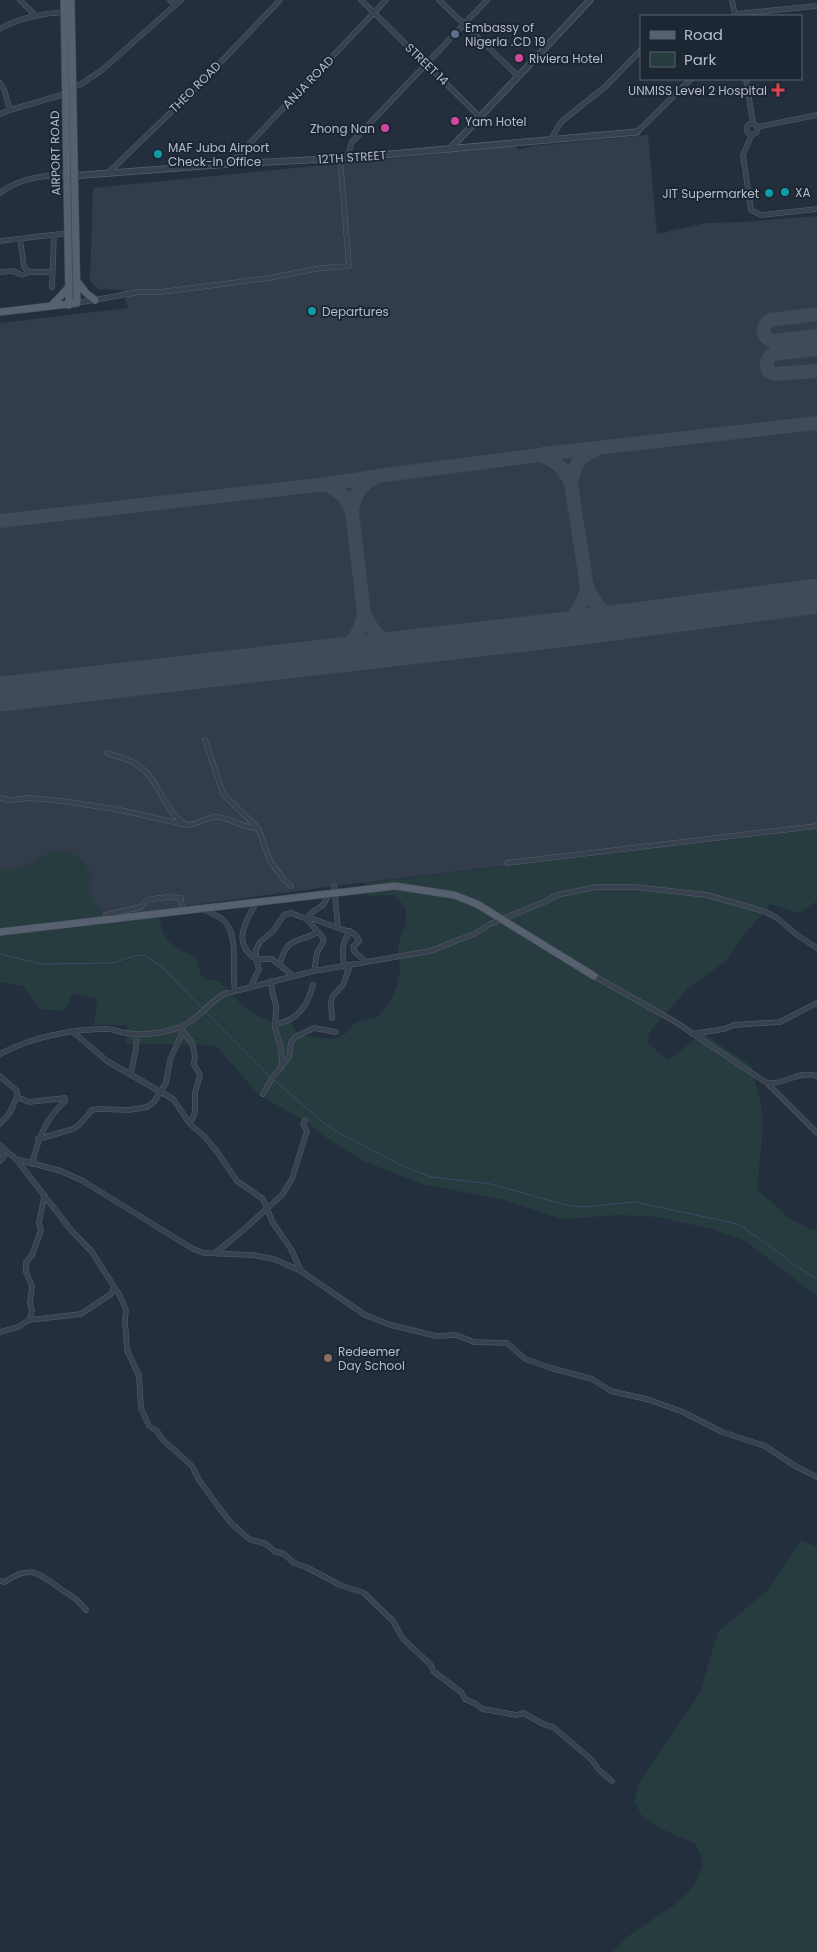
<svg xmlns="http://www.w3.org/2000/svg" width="817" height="1952" font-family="Poppins,sans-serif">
<rect width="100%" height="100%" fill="#242f3e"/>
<!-- airport -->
<path fill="#323c4b" d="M648,135L657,234L706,223L744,222L817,216V829L334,886L157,910L0,927V323L128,308L123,290L98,289L90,281L93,188L516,146L518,150L533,146Z"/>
<!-- green -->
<path fill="#263c3f" d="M817,829V901L799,913L770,904L746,933L725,962L687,989L649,1033L648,1043L668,1060L703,1033L751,1066L761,1103L763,1126L757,1189L789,1218L813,1230L817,1229V1296L744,1240L711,1229L658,1217L620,1215L562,1219L501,1199L425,1185L363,1161L319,1133L309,1123L260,1096L215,1045L126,1044L127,1025H94L97,999L73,993L64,1011L40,1009L23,986L0,982V868C27,879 51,835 77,857C85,864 89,869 93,879L88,888L98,907L109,916L157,910C165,946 167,941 196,958L201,975L206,979L220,982L239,1002L256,1015L273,1022L279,1020H290L298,1035L332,1039L345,1034L355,1023L377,1017L391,1000L397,986L400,970L398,946L406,922V909L401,902L393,895L368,896L365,883Z
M801,1540L817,1547V1952H613L627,1937L674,1905L687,1894L697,1880L703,1862L696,1844L659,1828L642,1816L634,1801L639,1784L650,1766L700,1693L718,1632L767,1591Z"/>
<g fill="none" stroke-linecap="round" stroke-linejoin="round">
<!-- stream -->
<path stroke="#394c67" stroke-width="1" d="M0,954L42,964L113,963L134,956L144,955L163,968L203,1009
M206,1012L270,1077
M273,1079L325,1124L337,1132L405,1167L432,1177L491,1184L566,1205L582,1207L635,1202L738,1224L781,1254L793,1264L817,1279"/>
<!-- taxiway -->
<path stroke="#3f4a5a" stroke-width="14" d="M817,314L770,320C761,327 761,337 773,341L817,336
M817,349L773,354C766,358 765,365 769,372L775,374L817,371
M543,454L817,423
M327,484L373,477
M571,484C574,466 578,457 595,450
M352,512C354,494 361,485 377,476L540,455C556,461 564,467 571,484L587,587L598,607L615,618L625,620
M0,521L327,484L344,496L352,512L364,613C371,629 380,641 398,647
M560,630C574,617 583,605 587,587
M337,656C354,642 360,633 364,613"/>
<!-- runway -->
<path stroke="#3f4a5a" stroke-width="35" d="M0,694L560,630L817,596"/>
<defs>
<path id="minor" d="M20,0L36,16
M170,0L175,5
M361,0L480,117
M439,0L518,76
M732,0L735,15
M735,14L817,6
M0,29C18,18 44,13 65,12
M746,79L753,123
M0,83L4,89L10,110
M72,84L80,85L102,70L181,0
M0,114L10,110L65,94
M746.5 129a5.5 5.5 0 1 1 11 0a5.5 5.5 0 1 1-11 0Z
M757,127L817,115
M637,132L691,79
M752,134L743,155L751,210L761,215L817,209
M551,139L561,122L606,86L641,50
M347,158L352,142L487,0
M230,164L386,0
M109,172L198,86L280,0
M0,193C18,179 44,174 67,176
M20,239L24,267L29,272
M0,241L68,233
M0,272L13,271L22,275L29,272H52
M52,287L54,235
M77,303L139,292H161L269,278L321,268L349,266L340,158
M205,740L223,794L258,828L270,861L285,881L291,886
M107,753C121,757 135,761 146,772C162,788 166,814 187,825C198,825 207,815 219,817C232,819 243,828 258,828
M0,798L9,800L29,798L62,801L115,809L187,825
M507,863L817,826
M334,886L338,928C347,932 355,930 359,941L353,947L354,951L366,962
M256,903C246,921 231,943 256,959H272L292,975
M202,909C208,912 217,915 223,920C240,934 231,970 235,991
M106,915L141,907L146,901L152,899L167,897L181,898L182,907
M308,917L338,928
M280,965C286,936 297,944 318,932
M345,967C341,952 342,943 350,931
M314,971L317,953L323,942V938L307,919L311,913L323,905L329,895
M594,976L674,1021L767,1083L817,1133
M271,981L272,991L276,1006L275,1028L281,1048L282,1066
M251,986L259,969L256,959V950L260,942L273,931L284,915L291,913L307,919
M332,1018L331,1002L333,996L343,985L350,965
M276,1024C297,1021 308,1005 313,985
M183,1031L192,1043L195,1056L194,1064L200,1075L195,1093V1112L190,1124
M73,1032L107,1061L173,1099L190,1124L204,1136L218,1153L237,1181L263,1199L273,1223L291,1249L301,1271
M692,1034L724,1029L734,1025L780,1022L817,1003
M0,1054C32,1037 71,1029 107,1029C113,1029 119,1032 126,1033C143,1036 161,1033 178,1028C196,1022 208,1003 224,994L314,971L430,951L474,934L488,925L544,902L557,895L596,887H635L707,895L746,906L766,912L777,918L797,935L817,948
M131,1074L136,1048L137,1034
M0,1076L17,1091V1097
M767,1083C787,1085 796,1070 817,1076
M263,1094L272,1078L289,1057L291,1042L295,1037L314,1028L336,1032
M0,1124L9,1114L17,1097L29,1102L65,1098
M38,1139L73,1129L79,1125L92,1110L98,1109L129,1110L147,1107L154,1102L166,1083L170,1060L183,1031
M0,1145L16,1159L61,1171L83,1181L193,1249L204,1253L253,1255L274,1259L301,1271L365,1315L391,1325L436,1336L456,1335L474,1342L507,1343L525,1359L551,1368L592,1379L611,1391L650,1400L683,1412L722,1432L765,1446L795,1466L817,1477
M0,1150L4,1156L0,1161
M16,1159L71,1230L92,1252L120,1296L126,1310L125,1320L127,1350L139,1376L141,1408L149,1426L157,1431L162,1439L192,1466L199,1480L217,1505L231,1523L249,1539L266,1544L274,1551L284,1554L294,1563L306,1567L340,1585L364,1593L393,1621L403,1639L431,1665L433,1671L461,1692L465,1699L476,1704L482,1709L517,1715L524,1713C530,1717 547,1727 553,1727L592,1760L599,1770L612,1781
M32,1164C38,1139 46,1118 65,1101
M216,1252L240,1233L282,1195L292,1179L307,1131L303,1124L305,1120
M29,1320L32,1311L30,1303L32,1286L26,1272V1262L32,1255L41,1230L39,1223L44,1197
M0,1332L18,1327L29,1320L81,1314L111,1294L113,1288
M0,1581L5,1582C28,1565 38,1572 58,1587C64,1592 73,1596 78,1601C81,1604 83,1607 86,1610"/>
<path id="tertiary" d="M450,149L590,0
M71,176L230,164L347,158L637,132"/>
<path id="primary" d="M64,0L69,305
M76,280L86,293L95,300
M51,306L69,287
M0,312L77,303L71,0
M0,932L395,886L454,895L477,904L594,976"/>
</defs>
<!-- minor casing -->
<use href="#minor" stroke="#565f6c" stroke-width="5.5"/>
<!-- tertiary casing -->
<use href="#tertiary" stroke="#565f6c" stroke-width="7"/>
<!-- primary casing -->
<use href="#primary" stroke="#414a57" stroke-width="8"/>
<!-- minor -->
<use href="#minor" stroke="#38414e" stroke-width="4.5"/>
<!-- tertiary -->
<use href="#tertiary" stroke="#38414e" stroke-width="5.5"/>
<!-- primary -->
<use href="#primary" stroke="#56606e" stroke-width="7"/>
</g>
<!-- markers -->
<circle fill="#5c6f8a" stroke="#1d2633" stroke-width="2" cx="455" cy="34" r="5"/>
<g fill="#d1479c" stroke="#1d2633" stroke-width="2">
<circle cx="519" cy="58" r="5"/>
<circle cx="455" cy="121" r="5"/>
<circle cx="385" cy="128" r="5"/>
</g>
<path fill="#e0444e" stroke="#1d2633" stroke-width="2" d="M775.5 82.5h5v5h5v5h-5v5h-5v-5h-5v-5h5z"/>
<g fill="#0f9aa8" stroke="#1d2633" stroke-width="2">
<circle cx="158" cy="154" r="5"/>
<circle cx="785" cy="192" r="5"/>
<circle cx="769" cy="193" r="5"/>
<circle cx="312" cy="311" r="5"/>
</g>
<circle fill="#8d6e63" stroke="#1d2633" stroke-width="2" cx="328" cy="1358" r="5"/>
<g text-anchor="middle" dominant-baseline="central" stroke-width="4" stroke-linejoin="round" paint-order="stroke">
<!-- poi labels -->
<g font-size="12" fill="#b4bcc9" stroke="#1d2633" text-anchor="start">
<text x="465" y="27">Embassy of<tspan x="465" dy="14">Nigeria .CD 19</tspan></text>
<text x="529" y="58">Riviera Hotel</text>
<text x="767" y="90" text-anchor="end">UNMISS Level 2 Hospital</text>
<text x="465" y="121">Yam Hotel</text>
<text x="375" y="128" text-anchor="end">Zhong Nan</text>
<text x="168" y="147">MAF Juba Airport<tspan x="168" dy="14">Check-in Office</tspan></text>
<text x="795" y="192">XA</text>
<text x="759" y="193" text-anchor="end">JIT Supermarket</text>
<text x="322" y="311">Departures</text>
<text x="338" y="1351">Redeemer<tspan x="338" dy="14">Day School</tspan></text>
</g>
<!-- street labels -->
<g font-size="12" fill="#b4bcc9" stroke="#1d2633">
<text transform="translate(427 64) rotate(44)">STREET 14</text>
<text transform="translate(308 82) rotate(-46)">ANJA ROAD</text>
<text transform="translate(195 87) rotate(-45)">THEO ROAD</text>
<text transform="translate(55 153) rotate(-91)">AIRPORT ROAD</text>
<text transform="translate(352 157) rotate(-4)">12TH STREET</text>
</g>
</g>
<!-- legend -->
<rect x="640" y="15" width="162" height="65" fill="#1d2633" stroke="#59626f"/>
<rect x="650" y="31" width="25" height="8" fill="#56606e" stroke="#59626f"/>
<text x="684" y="40" font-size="15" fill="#b4bcc9">Road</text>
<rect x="650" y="52" width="25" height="15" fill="#263c3f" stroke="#59626f"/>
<text x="684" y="65" font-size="15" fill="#b4bcc9">Park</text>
</svg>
